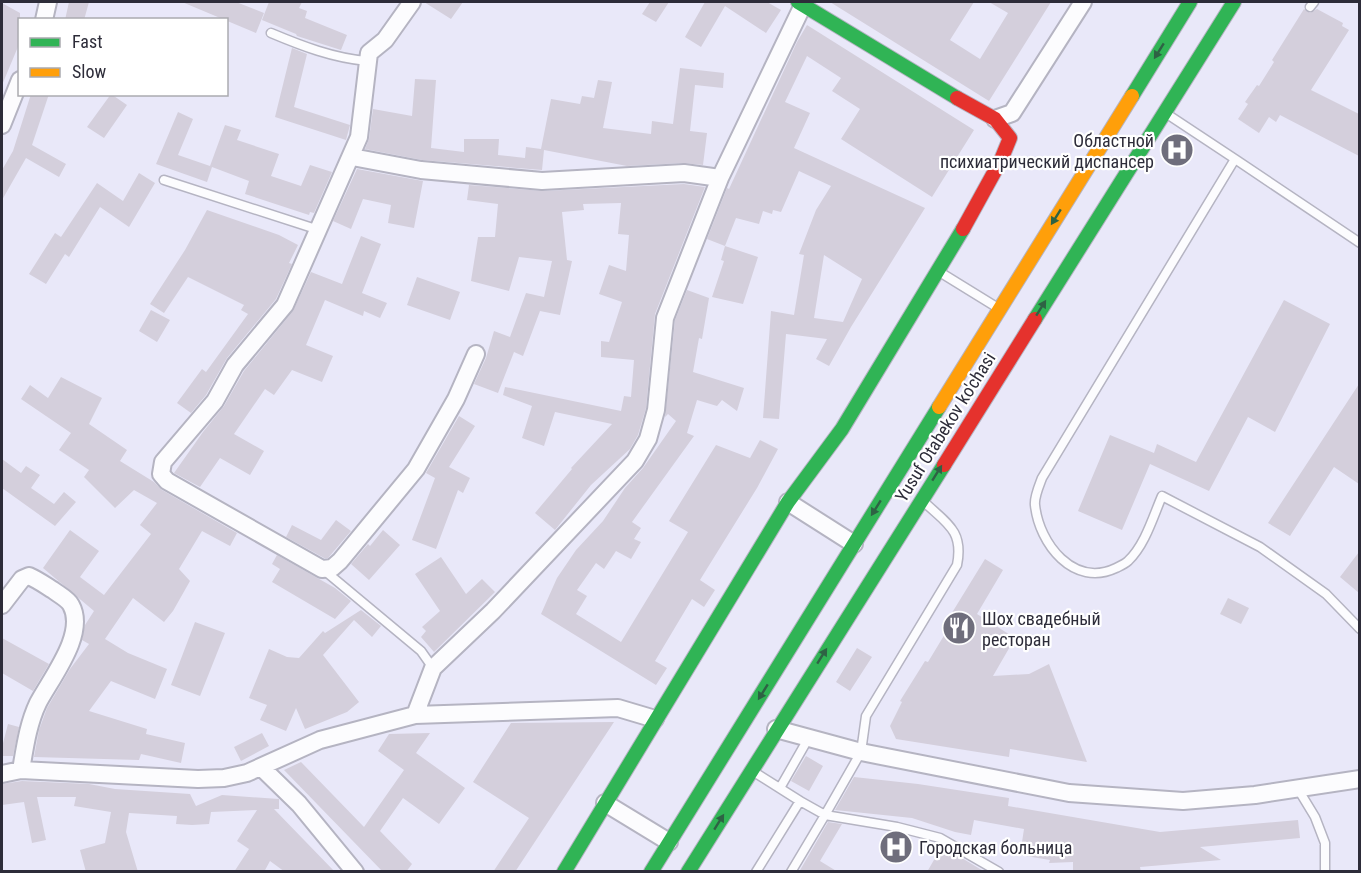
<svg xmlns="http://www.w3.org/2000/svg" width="1361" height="873" font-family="'Roboto Condensed',sans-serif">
<rect width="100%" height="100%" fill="#e9e8f9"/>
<!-- building -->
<path fill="#d4cfdc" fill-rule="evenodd" d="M69,2H89L84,20H65Z
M182,2H236L264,13L256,33Z
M269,2H302L299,8L307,11L305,18L347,35L341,50L297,36L296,34L262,20Z
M424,2H463L451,19Z
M650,2H669L656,22L642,14Z
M705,2H767L781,10L766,33L725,6L701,47L685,37Z
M830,2H974L950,40L980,59L1008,13L989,2H1051L989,101Z
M2,3L20,13V42L2,85Z
M1304,9L1310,13L1317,9L1343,23L1342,26L1349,30L1311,90L1359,114V156L1280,115L1276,122L1269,117L1259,133L1238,119L1248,104L1245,102L1257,85L1259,86L1274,62L1272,60Z
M807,25L974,130L932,197L841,139L860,109L832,91L841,78L807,56L785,102L810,113L794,148L925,208L851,327L829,366L816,359L827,339L786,334L779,419L763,418L771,311L794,315L804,255L799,254L816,210L831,186L799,171L781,212L773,210L772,214L763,211L759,224L736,218L725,246L707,239L727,188L729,189L797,42ZM824,255L862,279L843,322L814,318Z
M292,48L307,54L294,107L350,125L346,140L275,117Z
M680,68L724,73L723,88L695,85L690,131L707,133L703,165L683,163L627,166L544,150L542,170L422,160L365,149L369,139L373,109L412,116L415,79L436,80L431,148L464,152V139H499L498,155L525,158L526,147L541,149L551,99L580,104L582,96L594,98L598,80L612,82L603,128L651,134L652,121L673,124Z
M31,94H49L32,145L66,164L59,177L26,158L2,200V170L13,151Z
M111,94L127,105L104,138L87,127Z
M178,112L193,119L178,155L210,166L225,125L241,130L237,140L279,154L271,176L301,186L310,165L332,172L314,213L310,212L309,215L245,194L249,181L212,167L207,182L156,164Z
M357,169L423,181L414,228L388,223L391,205L363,199L351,229L333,221Z
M139,173L155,183L129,227L100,207L69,257L65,254L46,284L29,274L55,233L61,237L97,183L123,201Z
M684,184L705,187L655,314L646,408L638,435L630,449L591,485L555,530L535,513L572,469L571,468L612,424L555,412L544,446L522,438L532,406L503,395L505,387L621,411L624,396L631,397L634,360L601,357V341L609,342L622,302L599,294L609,265L626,271L629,235L618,234L621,203L583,204L584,210L562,212L567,260L572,261L560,315L540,311L523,356L514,352L498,393L474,384L486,358L494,331L510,337L526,293L544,297L552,261L519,257L509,291L471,281L478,237H495L498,204L467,200L469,185L543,191Z
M207,210L279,235L298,245L289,263L292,264L276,299L227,358L206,395L191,413L177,403L202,369L206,372L248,314L241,310L244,305L188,277L164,313L150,304L185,250Z
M361,236L381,244L362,293L387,303L380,318L364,311L363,316L325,300L306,345L333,356L322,382L292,370L274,395L265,389L234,434L264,451L250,475L220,458L200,487L174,473L203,432L224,406L244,371L293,311L311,272L342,284Z
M725,246L758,257L743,304L712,297L724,261L721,260Z
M417,277L460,292L450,320L407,305Z
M687,290L709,298L702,339L699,338L693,372L744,388L737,411L722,400L717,406L697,400L687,433L694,436L632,522L641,528L634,539L641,542L631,559L616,551L604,569L596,563L577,590L587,596L576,614L621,642L688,532L669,521L716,445L750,458L760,440L778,449L757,488L700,580L715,590L704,607L692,599L655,661L667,668L656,685L541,614L557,578L576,550L603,521L625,488L643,468L676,421L668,414L665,417L675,320Z
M1284,300L1330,324L1275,432L1248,417L1209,491L1150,464L1122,530L1078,511L1110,435L1154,453L1157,444L1196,462Z
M151,310L170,320L157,342L139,331Z
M61,377L102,398L89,424L127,450L120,461L154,482L162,490L237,533L230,546L202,531L179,569L190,581L173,611L164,622L133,598L105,639L128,653L167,669L155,699L111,681L89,711L147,729L146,734L185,743L181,763L141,754L139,760L34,757L39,730L47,708L70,669L89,644L82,640L85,625L94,611L43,568L70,530L99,551L80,577L104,595L151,534L140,525L157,503L134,490L115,508L84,477L89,470L59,450L71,433L21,399L30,385L48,398Z
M1359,384V484L1334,467L1290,536L1268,523Z
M459,416L475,426L449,467L470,478L463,493L458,490L436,549L412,540L435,478L426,473Z
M2,459L21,473L26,466L40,475L31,488L54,504L64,492L76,502L55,526L2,488Z
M336,520L351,531L328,558H324L286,537L292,525L321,540Z
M383,530L400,545L369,580L351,564L368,544L370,546Z
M1359,552V593L1340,577Z
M277,555L335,588L351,601L335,619L272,582L280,569L272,564Z
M441,557L466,594L482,579L495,592L434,652L421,637L426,631L422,627L440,611L415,574Z
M985,559L1003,570L977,614L1015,638L993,676L1029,674L1049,664L1087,762L1010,749L1009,757L896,739L890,726L902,702L900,701L925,661L928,662L954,619L950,616Z
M1228,598L1249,608L1241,624L1220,614Z
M361,610L381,626L372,637L354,620L323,655L359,702L347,712L305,729L296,708L286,731L260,720L267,705L249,698L269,649L287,657L299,658L323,631L325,633Z
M195,622L225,633L200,696L171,685Z
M2,638L49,664L33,691L2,673Z
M857,648L872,657L850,691L836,682Z
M614,722L515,872H493L529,818L473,782L511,723Z
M8,724L19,727L13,756H2V747Z
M262,733L269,746L241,761L234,747Z
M430,733L416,753L465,788L439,824L403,798L380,831L412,864L406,872H383L284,770L301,762L364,827L404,770L378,751L389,734Z
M806,756L823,766L809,791L791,781Z
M854,777L918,784L1009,798L1008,806L1160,832L1298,820L1300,838L1200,847L1221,860L1140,867L1141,872H1073V862L1049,863L1050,860L1020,855L1024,829L974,820L971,835L955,832L912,818L835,810Z
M22,781L89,784L115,789L190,794L196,806L222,795L279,799V809H274L335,872H285L270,861L264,872H234L249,849L237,841L257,810L211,812L209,824L192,825L176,824L177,816L129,813L126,832L138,872H86L80,850L105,843L111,812L74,806L76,797H37L46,840L32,843L24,802L2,805V784Z
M828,822L842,824L820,861L838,872H799Z
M942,846L985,872H927Z"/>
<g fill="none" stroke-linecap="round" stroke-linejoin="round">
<defs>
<path id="lane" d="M1310,7L1314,2
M271,33C302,46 333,58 367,61
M1167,114L1235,159L1042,478C1039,486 1034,497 1035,505C1039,544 1074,588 1116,568C1120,566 1125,564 1128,561C1145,545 1153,517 1162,496L1260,547L1326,594L1360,629
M1235,159L1360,243
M164,180L319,230
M938,271L998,308
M923,501C946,523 964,530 957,565L866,716L861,752L825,815L897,827L940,838L999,872
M325,571L421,651L433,668
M754,772L800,801L756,872
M780,788L808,739
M1298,789L1315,817L1325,843V872
M791,872L825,815L800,801"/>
<path id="street" d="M412,2L385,40L369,53L359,137L285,305L235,365L215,401L163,462L161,474L167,481L322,569L332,568L340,561L416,469L456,399L476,354
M44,20L48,2
M995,119L1012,113L1083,2
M2,125L20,80
M352,157L421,170L542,181L684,173L720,178
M788,502L854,544
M2,605L22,579L29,576C38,580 45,585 53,590C58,594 68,599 71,605C87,634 51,678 38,703C28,724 25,747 21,770
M415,715L433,668L493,611L635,461L648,439L656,410L665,318L720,178L803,5
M776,729L861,752L1069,793L1183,801L1255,795L1360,779
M261,767L299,804L355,872
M2,774L21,770L198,779L224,778L247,773L320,740L415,715L618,708L655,719
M605,803L669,842"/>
<path id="fast" d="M798,2L957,98
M1132,96L1190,2
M1035,319L1234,2
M564,872L788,502L842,429L963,229
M651,872L939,407
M688,872L944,465"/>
<path id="slow" d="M939,407L1132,96"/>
<path id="jam" d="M957,98L995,119L1010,138L1001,160L963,229
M944,465L1035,319"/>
</defs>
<!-- lane casing -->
<use href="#lane" stroke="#b5b4c2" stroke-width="11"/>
<!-- street casing -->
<use href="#street" stroke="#b5b4c2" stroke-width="20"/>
<!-- fast casing -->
<use href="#fast" stroke="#b5b4c2" stroke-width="16"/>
<!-- slow casing -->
<use href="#slow" stroke="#b5b4c2" stroke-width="16"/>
<!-- jam casing -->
<use href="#jam" stroke="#b5b4c2" stroke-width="16"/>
<!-- lane -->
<use href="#lane" stroke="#fcfcfe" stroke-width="8"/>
<!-- street -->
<use href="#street" stroke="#fcfcfe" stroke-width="16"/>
<!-- fast -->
<use href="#fast" stroke="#30b455" stroke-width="14"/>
<!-- slow -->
<use href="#slow" stroke="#ff9f0a" stroke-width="14"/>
<!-- jam -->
<use href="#jam" stroke="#e5322d" stroke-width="14"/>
</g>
<!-- one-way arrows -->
<defs><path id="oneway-solid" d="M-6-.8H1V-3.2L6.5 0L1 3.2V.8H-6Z" transform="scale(1.5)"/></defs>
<g fill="#2e6244">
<use href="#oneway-solid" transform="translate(1159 51) rotate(122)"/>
<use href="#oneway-solid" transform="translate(1056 217) rotate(122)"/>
<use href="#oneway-solid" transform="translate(1041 308) rotate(-58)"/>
<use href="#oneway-solid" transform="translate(937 473) rotate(-58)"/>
<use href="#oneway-solid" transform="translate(876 508) rotate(122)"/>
<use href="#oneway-solid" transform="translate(822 656) rotate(-58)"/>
<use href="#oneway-solid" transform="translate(763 692) rotate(122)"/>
<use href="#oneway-solid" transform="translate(719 822) rotate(-58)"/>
</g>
<!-- icons -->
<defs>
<symbol id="hospital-disc" viewBox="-11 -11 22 22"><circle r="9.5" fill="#6f6e7c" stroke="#fff"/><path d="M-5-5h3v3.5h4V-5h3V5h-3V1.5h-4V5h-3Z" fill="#fff"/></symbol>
<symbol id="restaurant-disc" viewBox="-11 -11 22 22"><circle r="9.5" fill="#6f6e7c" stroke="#fff"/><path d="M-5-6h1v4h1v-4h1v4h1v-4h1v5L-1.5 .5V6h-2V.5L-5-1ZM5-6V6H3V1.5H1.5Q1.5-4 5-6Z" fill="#fff"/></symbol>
</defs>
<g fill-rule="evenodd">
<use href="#hospital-disc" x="1158" y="131" width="38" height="38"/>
<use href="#restaurant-disc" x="940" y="609" width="38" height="38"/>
<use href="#hospital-disc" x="877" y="828" width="38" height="38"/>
</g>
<g text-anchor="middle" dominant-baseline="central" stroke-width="4.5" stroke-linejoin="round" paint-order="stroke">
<!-- poi labels -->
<g font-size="18" fill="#2d2c39" stroke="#fff" text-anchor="start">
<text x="1154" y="140" text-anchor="end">Областной<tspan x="1154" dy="21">психиатрический диспансер</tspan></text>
<text x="982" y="618">Шох свадебный<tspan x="982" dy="21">ресторан</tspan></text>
<text x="919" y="847">Городская больница</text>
</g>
<!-- street labels -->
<g font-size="18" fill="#2d2c39" stroke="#fff">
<text transform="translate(945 427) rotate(-58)">Yusuf Otabekov ko'chasi</text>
</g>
</g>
<!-- border -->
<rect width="1361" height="873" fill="none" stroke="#2d2c39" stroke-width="6"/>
<!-- legend -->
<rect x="18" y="18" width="210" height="78" fill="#ffffff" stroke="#ababb0" stroke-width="1.5"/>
<rect x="30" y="38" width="30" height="9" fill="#30b455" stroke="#ababb0" stroke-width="1.5"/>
<text x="72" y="48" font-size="18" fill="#2d2c39">Fast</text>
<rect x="30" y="68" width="30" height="9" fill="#ff9f0a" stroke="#ababb0" stroke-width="1.5"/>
<text x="72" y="78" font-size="18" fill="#2d2c39">Slow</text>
</svg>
